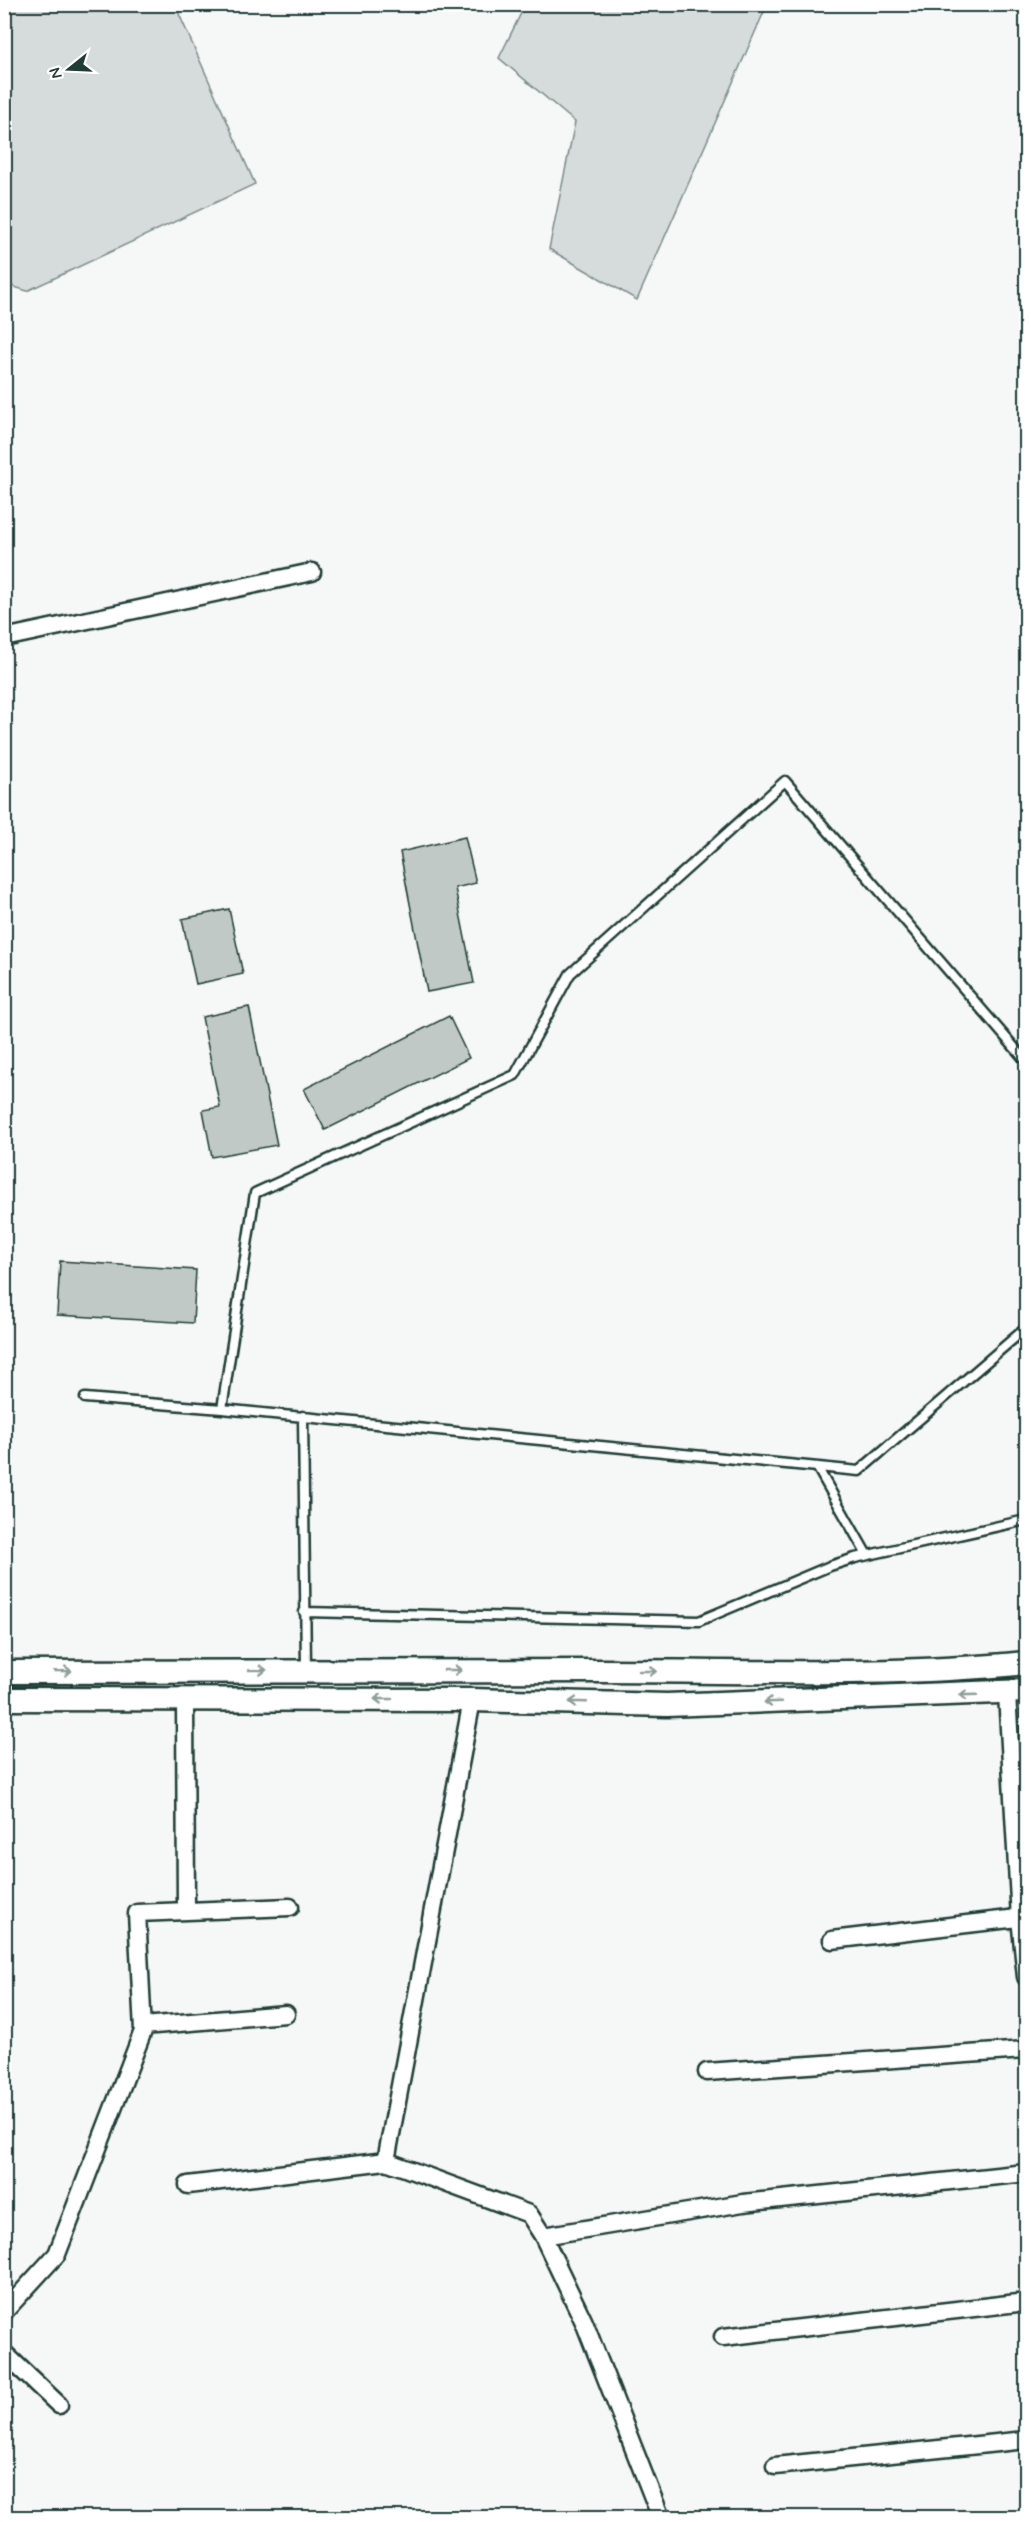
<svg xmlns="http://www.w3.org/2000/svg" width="1031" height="2522" font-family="Mynerve,sans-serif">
<rect width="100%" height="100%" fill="#f6f7f7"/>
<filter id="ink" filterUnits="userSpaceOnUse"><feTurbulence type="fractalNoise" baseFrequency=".0167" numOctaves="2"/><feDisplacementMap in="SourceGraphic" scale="12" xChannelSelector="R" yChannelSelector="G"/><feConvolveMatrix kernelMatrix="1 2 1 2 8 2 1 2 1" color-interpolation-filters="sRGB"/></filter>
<g filter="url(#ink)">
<!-- green -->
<path fill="#d6dcdb" stroke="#7a8c88" stroke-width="1.5" d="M5,4L175,5L255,184L27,291L5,284Z
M525,5H767L637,300L549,249L575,122L499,58Z"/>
<!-- building -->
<path fill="#c0c9c6" stroke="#1f3d34" stroke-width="1.5" d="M465,837L476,883L455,888L474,983L427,992L400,852Z
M229,909L243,974L196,984L182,919Z
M249,1007L277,1145L212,1157L203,1110L220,1107L202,1017Z
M449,1016L469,1058L325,1130L304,1089Z
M60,1261L196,1270L193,1323L57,1315Z"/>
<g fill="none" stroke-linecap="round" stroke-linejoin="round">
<defs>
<path id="lane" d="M85,1398L222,1409L859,1471L1026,1328
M222,1409L255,1193L515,1075L570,974L785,781L1026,1061
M303,1416L306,1668
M817,1467L867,1555
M304,1612L699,1621L830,1566L855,1558L1026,1520"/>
<path id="street" d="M4,638L312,572
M1007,1694L1020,1918L1026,1977
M185,1698L186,1911
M472,1700L386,2161L529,2214L543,2236L584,2322L661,2518
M832,1940L1026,1917
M143,2026L286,2014
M707,2072L1026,2050
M188,2185L386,2161
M543,2236L743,2203L1026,2173
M4,2312L57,2254L143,2031L137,1913L290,1907
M723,2337L1026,2302
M4,2353L59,2405
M775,2466L1026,2440"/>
<path id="secondary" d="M4,1672C203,1670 402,1670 600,1671C742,1671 886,1677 1026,1663
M4,1699L472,1700L667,1705L1026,1691"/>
</defs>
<!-- lane casing -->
<use href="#lane" stroke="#1f3d34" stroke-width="13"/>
<!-- street casing -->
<use href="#street" stroke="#1f3d34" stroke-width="21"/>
<!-- secondary casing -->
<use href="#secondary" stroke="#1f3d34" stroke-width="27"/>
<!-- lane -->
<use href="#lane" stroke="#fff" stroke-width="8"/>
<!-- street -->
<use href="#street" stroke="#fff" stroke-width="16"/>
<!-- secondary -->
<use href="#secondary" stroke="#fff" stroke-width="22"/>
</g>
<!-- one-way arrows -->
<defs><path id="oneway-shaft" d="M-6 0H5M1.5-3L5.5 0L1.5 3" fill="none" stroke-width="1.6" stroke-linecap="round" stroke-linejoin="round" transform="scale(1.5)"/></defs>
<g stroke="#8f9e9a">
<use href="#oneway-shaft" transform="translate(258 1670) rotate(-1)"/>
<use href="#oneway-shaft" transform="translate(453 1670)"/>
<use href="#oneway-shaft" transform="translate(63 1671) rotate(-1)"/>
<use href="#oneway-shaft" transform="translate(648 1671)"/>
<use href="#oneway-shaft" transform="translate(968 1695) rotate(178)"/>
<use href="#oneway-shaft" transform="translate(383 1699) rotate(-180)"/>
<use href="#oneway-shaft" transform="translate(578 1702) rotate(-178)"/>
<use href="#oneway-shaft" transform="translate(773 1702) rotate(178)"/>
</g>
</g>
<!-- margin -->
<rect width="1031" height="2522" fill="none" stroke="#fff" stroke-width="24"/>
<rect x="12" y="12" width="1007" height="2498" fill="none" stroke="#1f3d34" stroke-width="2" filter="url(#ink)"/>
<!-- north arrow -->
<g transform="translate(69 69) rotate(252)" stroke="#ffffff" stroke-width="4.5" paint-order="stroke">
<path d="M0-4.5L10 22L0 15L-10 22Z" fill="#1f3d34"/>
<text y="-9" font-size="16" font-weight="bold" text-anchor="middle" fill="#1f3d34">N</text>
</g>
</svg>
